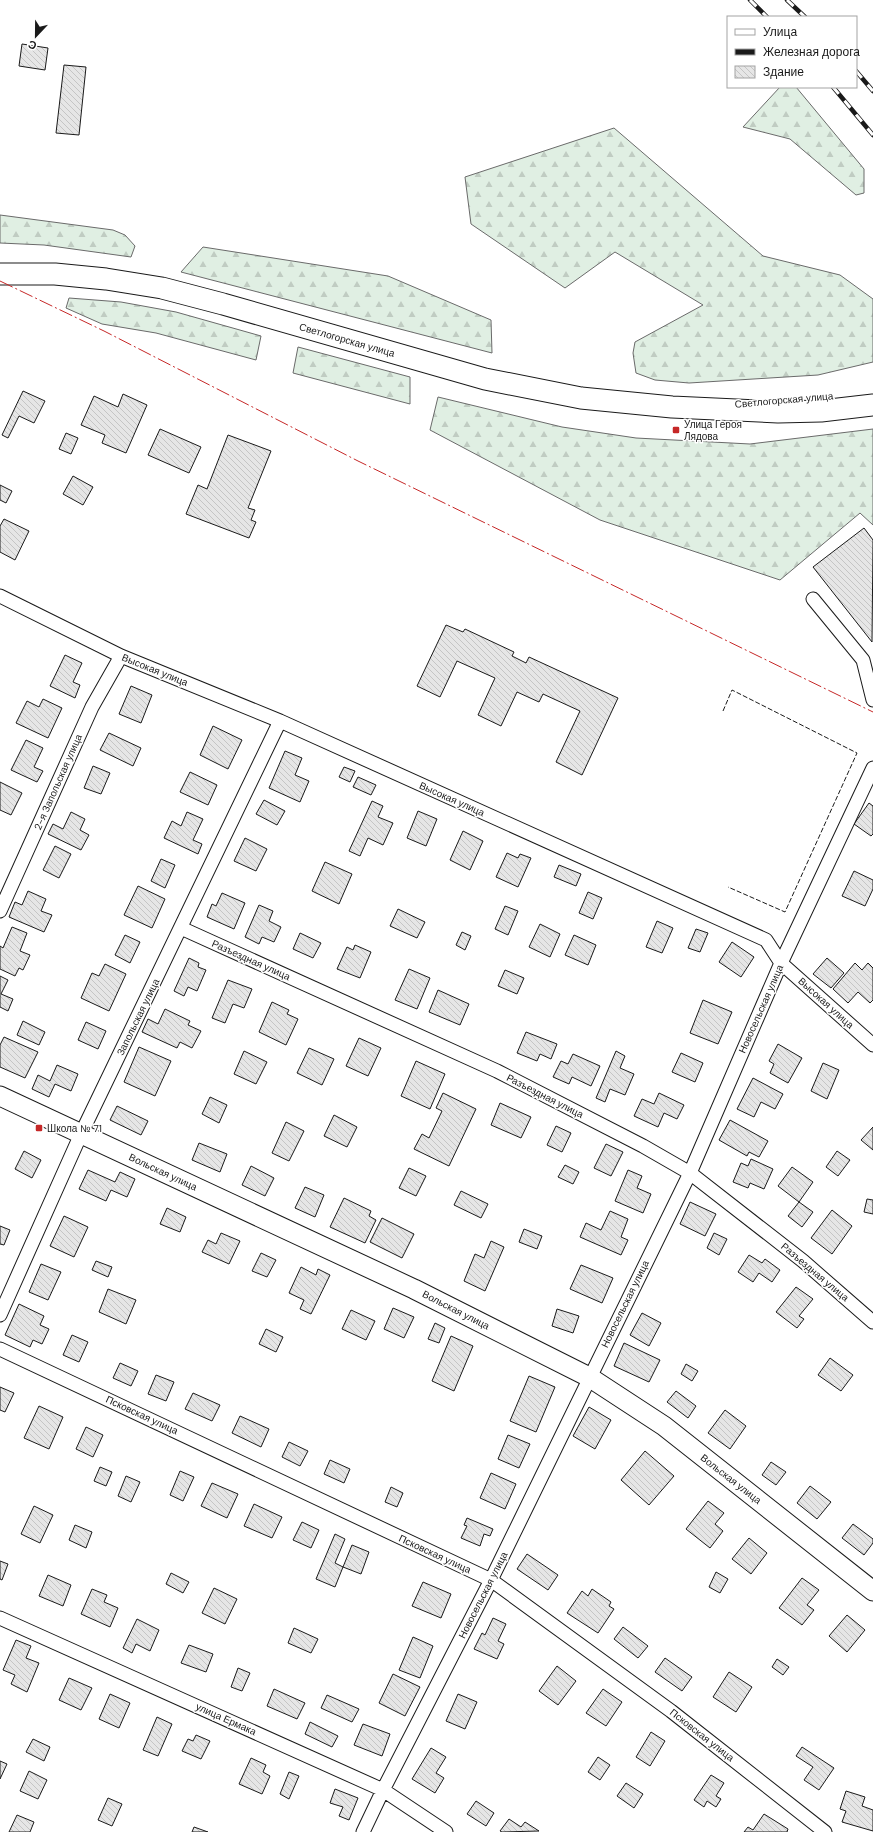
<svg xmlns="http://www.w3.org/2000/svg" width="873" height="1832" font-family="'DM Sans',sans-serif">
<defs>
<pattern id="forest-firs" width="22" height="20" patternUnits="userSpaceOnUse"><rect width="22" height="20" fill="#e0efe3"/><path d="M5 1l3.5 6h-7zM16 11l3.5 6h-7z" fill="#c0ccc2"/></pattern>
<pattern id="building-back-hatch" width="6" height="6" patternUnits="userSpaceOnUse"><rect width="6" height="6" fill="#e6e6e6"/><path d="M-1 5l2 2M0 0l6 6M5-1l2 2" fill="none" stroke="#c5c5c5"/></pattern>
</defs>
<rect width="100%" height="100%" fill="#fff"/>
<!-- forest -->
<path fill="url(#forest-firs)" stroke="#6a6a6a" d="M780,87H796L864,169V193L856,195L790,139L743,127Z
M614,128L763,256L840,275L873,299V362L818,375L689,383L655,380L636,373L633,353L635,342L703,305L615,252L565,288L471,224L465,177Z
M0,215L113,230L125,235L135,246L131,257L44,245L0,243Z
M203,247L388,276L491,320L492,353L181,272Z
M69,298L121,302L176,312L261,336L256,360L156,333L102,324L66,308Z
M298,347L410,377V404L293,373Z
M438,397L562,427L636,438L750,444L873,429V525L860,513L780,580L600,520L430,430Z"/>
<!-- building -->
<path fill="url(#building-back-hatch)" stroke="#1a1a1a" d="M22,44L48,48L45,70L19,66Z
M64,65L86,67L79,135L56,133Z
M23,391L45,401L34,423L19,416L8,438L2,435Z
M123,394L147,405L126,453L102,443L105,435L81,425L94,396L118,407Z
M160,429L201,447L189,473L148,455Z
M66,433L78,438L71,454L59,449Z
M228,435L271,451L248,508L255,510L251,520L256,522L249,538L186,514L198,485L207,489Z
M73,476L93,487L83,505L63,494Z
M0,485L12,491L6,503L0,500Z
M4,519L29,531L15,560L0,552V526Z
M864,528L873,540L872,642L813,567Z
M446,625L463,632L465,629L514,652L512,656L526,663L529,657L618,698L582,775L556,762L580,711L543,694L539,702L517,692L501,726L478,715L495,678L457,661L440,697L417,686Z
M65,655L82,663L73,682L80,685L75,698L50,686Z
M131,686L152,695L141,723L119,714Z
M43,699L62,708L48,738L16,723L27,701L39,707Z
M213,726L242,740L228,769L200,755Z
M109,733L141,748L133,766L100,750Z
M26,740L43,748L34,767L43,771L37,782L11,770Z
M285,751L302,758L295,775L309,781L300,802L269,788Z
M93,766L110,773L101,794L84,788Z
M344,767L355,771L350,782L339,777Z
M190,772L217,785L208,805L180,792Z
M358,777L376,785L371,795L353,787Z
M0,782L22,793L11,815L0,810Z
M264,800L285,811L277,825L256,814Z
M372,801L383,806L378,817L393,823L383,845L368,838L360,856L349,851Z
M869,803L873,806V834L871,836L854,824Z
M418,811L437,819L426,846L407,838Z
M71,812L85,819L80,830L89,835L81,850L48,834L53,824L63,829Z
M187,812L203,819L193,840L202,844L198,854L164,838L172,821L181,826Z
M463,831L483,841L470,870L450,860Z
M245,838L267,849L256,871L234,861Z
M55,846L71,854L59,878L43,870Z
M507,853L518,858L520,854L531,858L518,887L496,877Z
M161,859L175,865L165,888L151,881Z
M325,862L352,874L339,904L312,891Z
M559,865L581,874L576,886L554,877Z
M854,871L873,880V889L865,906L842,896Z
M138,886L165,899L152,928L124,915Z
M28,891L46,899L41,911L52,915L44,932L9,917L15,902L22,905Z
M588,892L602,898L593,919L579,913Z
M222,893L245,903L234,929L207,917L212,904L216,906Z
M259,905L273,911L269,921L281,927L274,942L262,937L259,944L245,937Z
M505,906L518,911L508,935L495,929Z
M398,909L425,922L417,938L390,926Z
M657,921L673,928L662,953L646,947Z
M540,924L560,934L550,957L529,947Z
M12,927L27,933L20,951L30,955L23,970L19,968L15,976L0,969V946L3,948Z
M696,929L708,933L700,952L688,948Z
M462,932L471,936L465,950L456,945Z
M300,933L321,943L313,958L293,949Z
M125,935L140,942L130,963L115,955Z
M574,935L596,945L588,965L565,955Z
M732,942L754,957L741,977L719,962Z
M355,945L371,952L360,978L337,969L347,947L353,950Z
M189,958L199,963L198,967L206,970L197,991L188,987L184,996L174,991Z
M827,958L844,973L831,988L813,974Z
M855,963L862,970L868,963L873,968V1000L870,1003L858,992L848,1003L833,989Z
M105,964L126,974L109,1011L81,998L92,973L99,976Z
M409,969L430,978L417,1009L395,1000Z
M505,970L524,978L517,994L498,986Z
M0,976L8,980L1,994L13,999L8,1011L0,1007Z
M228,980L252,989L244,1008L233,1004L225,1023L212,1018Z
M438,990L469,1004L460,1025L429,1012Z
M703,1000L732,1012L718,1044L690,1033Z
M272,1002L289,1010L287,1014L298,1019L286,1045L259,1032Z
M165,1009L190,1021L188,1025L201,1031L192,1048L180,1042L177,1048L142,1032L148,1019L158,1024Z
M23,1021L45,1032L39,1045L17,1035Z
M86,1022L106,1031L98,1049L78,1040Z
M526,1032L557,1044L551,1059L540,1054L537,1061L517,1053Z
M4,1037L38,1052L25,1078L0,1067V1045Z
M359,1038L381,1048L368,1076L346,1066Z
M778,1044L802,1058L788,1083L770,1073L774,1064L769,1061Z
M139,1047L171,1061L155,1096L124,1082Z
M309,1048L334,1059L322,1085L297,1073Z
M244,1051L267,1062L256,1084L234,1074Z
M616,1051L625,1056L620,1068L634,1074L625,1095L610,1089L605,1102L596,1098Z
M681,1053L703,1063L695,1082L672,1072Z
M573,1054L600,1066L591,1086L572,1077L569,1084L553,1077L561,1061L568,1064Z
M416,1061L445,1074L430,1109L401,1096Z
M823,1063L839,1070L827,1099L811,1091Z
M57,1065L78,1074L71,1091L55,1084L49,1097L32,1089L38,1075L50,1081Z
M753,1078L783,1094L775,1109L761,1102L754,1117L737,1109Z
M443,1093L476,1109L449,1166L414,1149L422,1134L429,1138L442,1111L436,1108Z
M659,1093L684,1105L677,1119L664,1113L658,1127L634,1116L642,1099L654,1104Z
M210,1097L227,1105L219,1123L202,1114Z
M500,1103L531,1117L521,1138L491,1125Z
M117,1106L148,1121L141,1135L110,1120Z
M334,1115L357,1127L347,1147L324,1136Z
M730,1120L768,1141L759,1157L749,1152L747,1156L719,1140Z
M286,1122L304,1131L289,1161L272,1153Z
M556,1126L571,1133L562,1152L547,1145Z
M873,1127V1150L861,1140Z
M199,1143L227,1154L220,1172L192,1160Z
M606,1144L623,1152L611,1176L594,1168Z
M24,1151L41,1160L32,1178L15,1169Z
M837,1151L850,1160L838,1176L826,1167Z
M751,1159L773,1169L764,1189L750,1183L748,1188L733,1182L741,1163L748,1166Z
M565,1165L579,1172L573,1184L558,1177Z
M251,1166L274,1178L265,1196L242,1185Z
M792,1167L813,1182L799,1202L778,1186Z
M409,1168L426,1176L416,1196L399,1188Z
M88,1170L115,1182L120,1172L135,1179L127,1197L111,1190L106,1201L79,1189Z
M628,1170L642,1176L637,1188L651,1194L643,1213L615,1201Z
M305,1187L324,1195L315,1217L295,1208Z
M461,1191L488,1204L481,1218L454,1205Z
M344,1198L371,1211L369,1216L376,1220L365,1243L330,1227Z
M867,1199L873,1200V1214L864,1212Z
M690,1202L716,1214L705,1236L680,1224Z
M799,1202L813,1212L802,1227L788,1216Z
M167,1208L186,1217L180,1232L160,1224Z
M832,1210L852,1226L832,1254L811,1238Z
M610,1211L628,1219L621,1237L628,1240L621,1255L580,1237L586,1223L601,1230Z
M64,1216L88,1227L74,1257L50,1246Z
M382,1218L414,1234L402,1258L370,1242Z
M0,1226L10,1230L4,1245L0,1244Z
M524,1229L542,1236L537,1249L519,1242Z
M221,1233L240,1241L229,1264L202,1252L208,1240L216,1244Z
M714,1233L727,1239L719,1255L707,1248Z
M491,1241L504,1247L485,1291L464,1281L475,1254L484,1258Z
M261,1253L276,1260L267,1277L252,1271Z
M749,1255L762,1263L765,1259L780,1270L772,1282L759,1273L753,1282L738,1272Z
M96,1261L112,1267L108,1277L92,1270Z
M41,1264L61,1272L48,1300L29,1292Z
M581,1265L613,1278L602,1303L570,1289Z
M301,1267L316,1275L318,1269L330,1275L311,1314L300,1309L304,1300L289,1293Z
M796,1287L813,1299L799,1316L804,1319L797,1328L776,1312Z
M108,1289L136,1300L126,1324L99,1312Z
M19,1304L44,1316L40,1325L49,1329L42,1344L33,1340L30,1347L5,1335Z
M393,1308L414,1317L404,1338L384,1329Z
M557,1309L579,1316L573,1333L552,1326Z
M351,1310L375,1321L366,1340L342,1329Z
M642,1313L661,1323L649,1346L630,1335Z
M435,1323L445,1328L439,1343L428,1339Z
M266,1329L283,1337L276,1352L259,1344Z
M72,1335L88,1342L79,1362L63,1355Z
M451,1336L473,1346L454,1391L432,1381Z
M624,1343L660,1360L649,1382L614,1366Z
M830,1358L853,1375L841,1391L818,1375Z
M120,1363L138,1371L131,1386L113,1378Z
M686,1364L698,1371L692,1381L681,1374Z
M156,1375L174,1382L166,1401L148,1394Z
M529,1376L555,1387L536,1432L510,1421Z
M0,1387L14,1393L5,1412L0,1410Z
M676,1391L696,1406L688,1418L667,1402Z
M193,1393L220,1405L212,1421L185,1409Z
M39,1406L63,1417L49,1449L24,1438Z
M589,1407L611,1420L595,1449L573,1436Z
M725,1410L746,1426L730,1449L708,1433Z
M240,1416L269,1429L261,1447L232,1433Z
M86,1427L103,1435L93,1457L76,1449Z
M508,1435L530,1444L519,1468L498,1459Z
M289,1442L308,1451L300,1466L282,1457Z
M645,1451L674,1476L649,1505L621,1480Z
M330,1460L350,1469L344,1483L324,1474Z
M771,1462L786,1472L776,1485L762,1475Z
M100,1467L112,1472L106,1486L94,1481Z
M180,1471L194,1477L183,1501L170,1495Z
M491,1473L516,1484L505,1509L480,1498Z
M126,1476L140,1482L131,1502L118,1496Z
M212,1483L238,1494L227,1518L201,1506Z
M810,1486L831,1502L817,1519L797,1503Z
M391,1487L403,1493L397,1507L385,1502Z
M708,1501L724,1513L715,1524L723,1531L710,1548L686,1529Z
M254,1504L282,1517L272,1538L244,1526Z
M34,1506L53,1515L40,1543L21,1534Z
M467,1518L493,1529L490,1536L484,1534L480,1546L461,1538L467,1526L464,1525Z
M302,1522L319,1530L311,1548L293,1540Z
M853,1524L873,1539V1543L864,1555L842,1538Z
M75,1525L92,1532L86,1548L69,1540Z
M335,1534L345,1539L335,1563L343,1567L335,1587L316,1579Z
M749,1538L767,1553L751,1574L732,1559Z
M352,1545L369,1552L361,1574L343,1567Z
M527,1554L558,1575L548,1590L517,1569Z
M0,1561L8,1564L2,1580L0,1579Z
M716,1572L728,1579L720,1593L709,1587Z
M171,1573L189,1582L183,1593L166,1584Z
M48,1575L71,1585L63,1606L39,1596Z
M802,1578L819,1590L807,1605L814,1610L802,1625L779,1608Z
M423,1582L451,1594L441,1618L412,1606Z
M214,1588L237,1599L225,1624L202,1613Z
M92,1589L107,1595L104,1602L118,1608L110,1627L81,1614Z
M592,1589L611,1602L609,1606L614,1609L598,1633L567,1613L582,1591L588,1596Z
M847,1615L865,1630L847,1652L829,1636Z
M493,1618L506,1624L498,1641L504,1644L497,1659L474,1649L482,1633L485,1635Z
M137,1619L159,1630L150,1651L136,1644L132,1653L123,1648Z
M623,1627L648,1646L638,1658L614,1639Z
M294,1628L318,1639L311,1653L288,1643Z
M413,1637L433,1646L420,1678L399,1670Z
M16,1640L31,1646L26,1658L39,1663L27,1692L11,1684L15,1675L3,1670Z
M189,1645L213,1654L206,1672L181,1663Z
M665,1658L692,1677L682,1691L655,1672Z
M777,1659L789,1667L783,1675L772,1667Z
M557,1666L576,1681L558,1705L539,1691Z
M238,1668L250,1673L242,1691L231,1687Z
M729,1672L752,1687L736,1712L713,1697Z
M393,1674L420,1687L405,1716L379,1703Z
M69,1678L92,1688L81,1710L59,1700Z
M274,1689L305,1703L297,1719L267,1706Z
M603,1689L622,1702L606,1726L586,1713Z
M110,1694L130,1703L119,1728L99,1719Z
M458,1694L477,1702L465,1729L446,1721Z
M327,1695L359,1709L352,1722L321,1708Z
M157,1717L172,1724L158,1756L143,1750Z
M310,1722L338,1736L332,1747L305,1734Z
M363,1724L390,1734L382,1756L354,1745Z
M651,1732L665,1741L650,1766L636,1757Z
M196,1735L210,1741L201,1759L182,1751L188,1739L193,1741Z
M33,1739L50,1747L44,1761L26,1752Z
M802,1747L834,1768L819,1790L804,1780L813,1767L796,1756Z
M431,1748L446,1757L436,1773L444,1778L435,1793L412,1779Z
M598,1757L610,1765L600,1780L588,1772Z
M251,1758L266,1765L263,1772L270,1776L262,1794L239,1784Z
M0,1761L7,1764L0,1779Z
M29,1771L47,1780L38,1799L20,1791Z
M289,1772L299,1776L289,1799L280,1794Z
M711,1775L724,1783L716,1796L721,1799L716,1807L707,1801L704,1807L694,1800Z
M626,1783L643,1794L634,1808L617,1796Z
M335,1789L358,1798L349,1820L339,1816L343,1807L330,1803Z
M846,1791L865,1797L862,1806L873,1810V1831L842,1822L846,1811L840,1809Z
M108,1798L122,1804L112,1826L98,1820Z
M476,1801L494,1813L486,1826L467,1814Z
M764,1814L788,1829L787,1832H744L748,1827L753,1830Z
M17,1815L34,1822L30,1832H9Z
M509,1819L521,1827L525,1822L539,1831L502,1832L500,1831Z
M194,1827L208,1832H192Z"/>
<g fill="none" stroke-linecap="round" stroke-linejoin="round">
<defs>
<path id="street" d="M0,596L121,656L280,721L766,940L781,963L873,1045
M813,599L863,660L873,700
M0,911L92,707L121,656
M181,928L497,1071L643,1146L690,1173L803,1261L873,1322
M0,1315L81,1134L280,721
M0,1349L491,1580L671,1711L825,1832
M0,1618L383,1790L446,1832
M363,1832L383,1790L491,1580L690,1173L781,963L873,768"/>
<path id="secondary" d="M0,1096L414,1289L589,1377L664,1426L873,1591"/>
<path id="primary" d="M0,274H55L106,279L162,288L223,304L485,379L581,398L672,407L778,412L821,411L873,405"/>
</defs>
<!-- street casing -->
<use href="#street" stroke="#1a1a1a" stroke-width="15"/>
<!-- secondary casing -->
<use href="#secondary" stroke="#1a1a1a" stroke-width="21"/>
<!-- primary casing -->
<use href="#primary" stroke="#1a1a1a" stroke-width="23"/>
<!-- street -->
<use href="#street" stroke="#fff" stroke-width="13"/>
<!-- secondary -->
<use href="#secondary" stroke="#fff" stroke-width="19"/>
<!-- primary -->
<use href="#primary" stroke="#fff" stroke-width="21"/>
<defs>
<path id="rail" d="M750,0L767,17
M787,0L805,17
M856,71L873,91
M833,87L873,135"/>
</defs>
<!-- rail casing -->
<use href="#rail" stroke="#1a1a1a" stroke-width="4.5"/>
<!-- rail -->
<use href="#rail" stroke="#fff" stroke-width="3" stroke-dasharray="9" stroke-linecap="butt"/>
<!-- fence -->
<path stroke="#1a1a1a" stroke-width="1" stroke-dasharray="5 2" stroke-linecap="butt" d="M723,711L732,690L857,753L785,912L728,887"/>
<!-- power -->
<path stroke="#c62828" stroke-width="1" stroke-dasharray="14 3 2 3" stroke-linecap="butt" d="M0,281L104,331L358,461L873,712"/>
</g>
<!-- markers -->
<g fill="#c62828" stroke="#fff" stroke-width="1.5">
<rect x="672" y="426" width="8" height="8" rx="2"/>
<rect x="35" y="1124" width="8" height="8" rx="2"/>
</g>
<g text-anchor="middle" dominant-baseline="central" stroke-width="3" stroke-linejoin="round" paint-order="stroke">
<!-- street labels -->
<g font-size="10" fill="#1a1a1a" stroke="#fff">
<text transform="translate(347 340) rotate(16)">Светлогорская улица</text>
<text transform="translate(784 400) rotate(-5)">Светлогорская улица</text>
<text transform="translate(155 670) rotate(22)">Высокая улица</text>
<text transform="translate(58 782) rotate(-66)">2-я Запольская улица</text>
<text transform="translate(452 799) rotate(24)">Высокая улица</text>
<text transform="translate(251 960) rotate(24)">Разъездная улица</text>
<text transform="translate(826 1003) rotate(42)">Высокая улица</text>
<text transform="translate(761 1009) rotate(-66)">Новосельская улица</text>
<text transform="translate(138 1017) rotate(-64)">Запольская улица</text>
<text transform="translate(545 1096) rotate(27)">Разъездная улица</text>
<text transform="translate(163 1172) rotate(25)">Вольская улица</text>
<text transform="translate(815 1272) rotate(40)">Разъездная улица</text>
<text transform="translate(625 1304) rotate(-64)">Новосельская улица</text>
<text transform="translate(456 1310) rotate(27)">Вольская улица</text>
<text transform="translate(142 1415) rotate(25)">Псковская улица</text>
<text transform="translate(731 1479) rotate(38)">Вольская улица</text>
<text transform="translate(435 1554) rotate(25)">Псковская улица</text>
<text transform="translate(483 1595) rotate(-63)">Новосельская улица</text>
<text transform="translate(226 1719) rotate(24)">улица Ермака</text>
<text transform="translate(702 1735) rotate(38)">Псковская улица</text>
</g>
<!-- poi labels -->
<g font-size="10" fill="#1a1a1a" stroke="#fff" text-anchor="start">
<text x="684" y="424">Улица Героя<tspan x="684" dy="12">Лядова</tspan></text>
<text x="47" y="1128">Школа № 71</text>
</g>
</g>
<!-- legend -->
<rect x="727" y="16" width="130" height="72" fill="#ffffff" stroke="#a3a3a3"/>
<rect x="735" y="29" width="20" height="6" fill="#ffffff" stroke="#a3a3a3"/>
<text x="763" y="36" font-size="12" fill="#1a1a1a">Улица</text>
<rect x="735" y="49" width="20" height="6" fill="#1a1a1a" stroke="#a3a3a3"/>
<text x="763" y="56" font-size="12" fill="#1a1a1a">Железная дорога</text>
<rect x="735" y="66" width="20" height="12" fill="url(#building-back-hatch)" stroke="#a3a3a3"/>
<text x="763" y="76" font-size="12" fill="#1a1a1a">Здание</text>
<!-- north arrow -->
<g transform="translate(36 36) rotate(202)" stroke="#ffffff" stroke-width="3" paint-order="stroke">
<path d="M0-3L7 15L0 10L-7 15Z" fill="#1a1a1a"/>
<text y="-6" font-size="11" font-weight="bold" text-anchor="middle" fill="#1a1a1a">С</text>
</g>
</svg>
